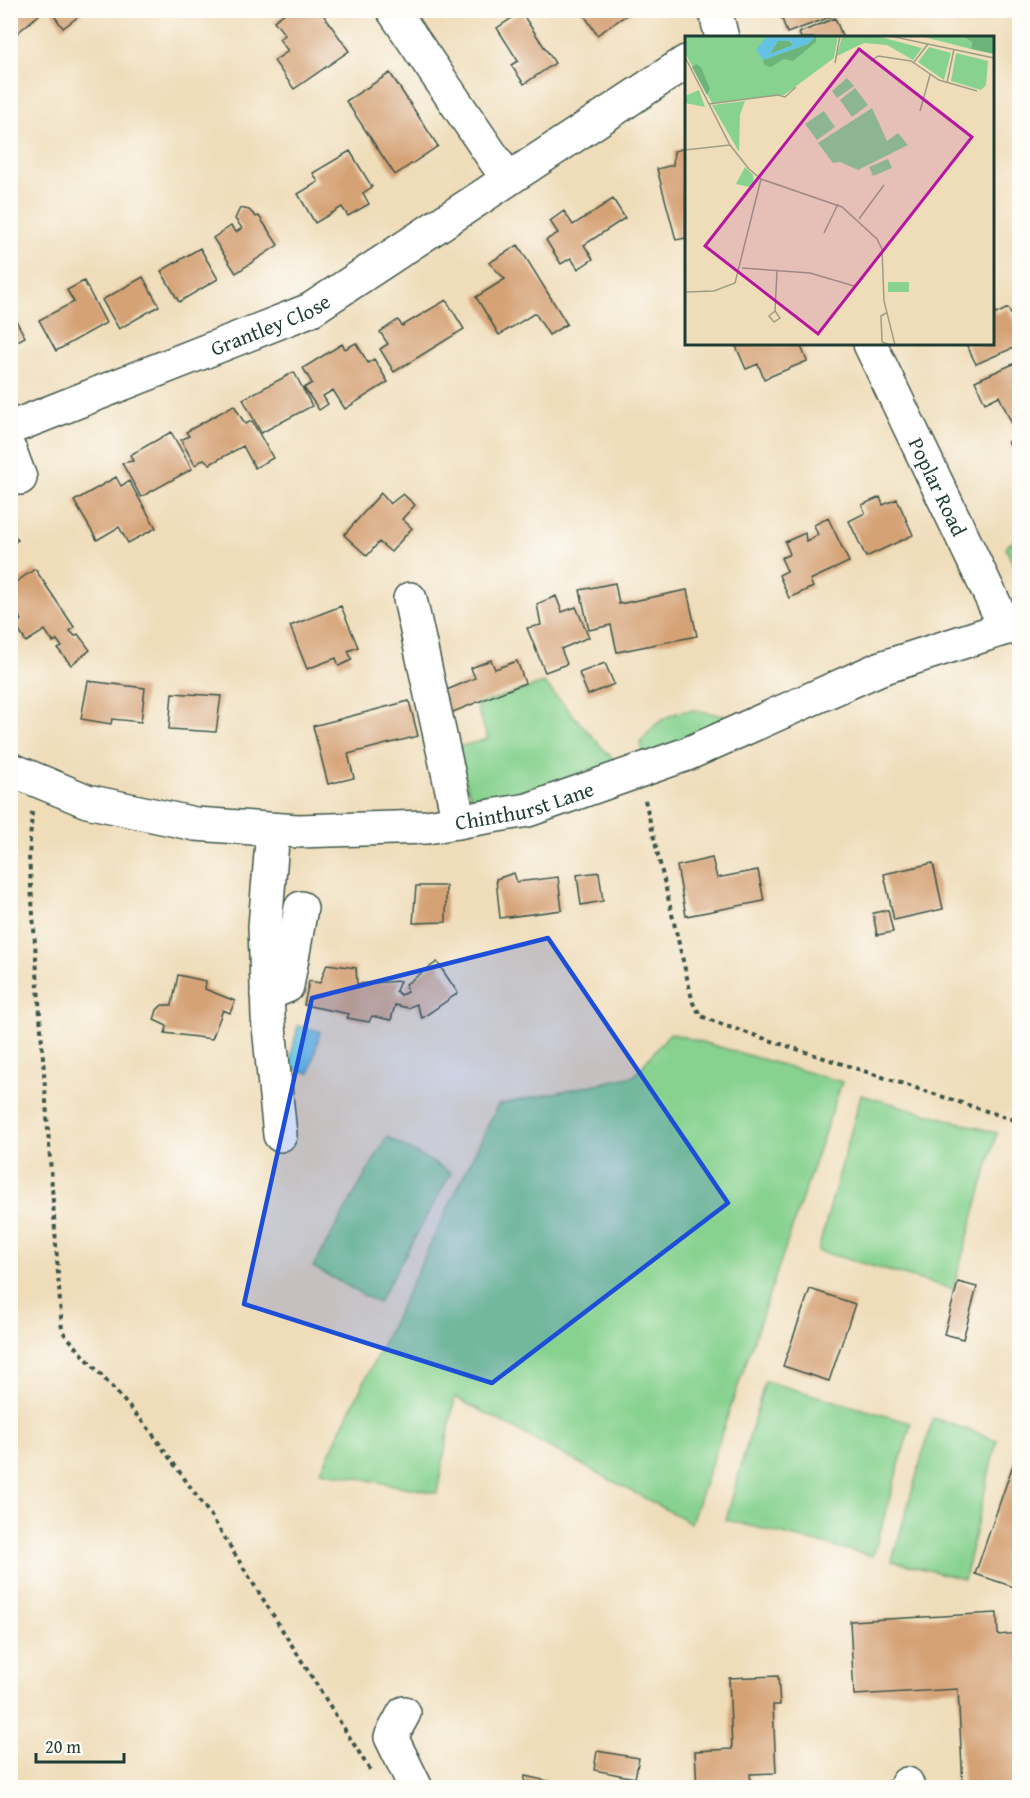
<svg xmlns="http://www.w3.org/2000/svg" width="1030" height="1798" font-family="'Gentium Book Plus',serif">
<rect width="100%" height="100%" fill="#fdfcf7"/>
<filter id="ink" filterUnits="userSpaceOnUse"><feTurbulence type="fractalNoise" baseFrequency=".0167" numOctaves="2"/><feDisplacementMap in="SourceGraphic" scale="12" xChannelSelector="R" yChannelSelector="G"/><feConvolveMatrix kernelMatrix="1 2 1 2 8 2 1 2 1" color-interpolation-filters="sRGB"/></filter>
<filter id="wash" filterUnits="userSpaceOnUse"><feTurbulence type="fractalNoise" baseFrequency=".008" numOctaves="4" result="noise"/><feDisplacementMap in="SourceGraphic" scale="24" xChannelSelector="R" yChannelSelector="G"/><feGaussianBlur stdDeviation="1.35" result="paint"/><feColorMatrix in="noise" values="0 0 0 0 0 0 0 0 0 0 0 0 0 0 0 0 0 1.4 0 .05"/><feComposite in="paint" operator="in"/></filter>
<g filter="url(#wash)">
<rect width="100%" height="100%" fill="#efddba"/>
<!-- green -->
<path fill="#87d28f" stroke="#538862" stroke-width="1.5" d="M1019,538V576L1006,549L1009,544Z
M544,683L619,766L473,803L454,748L488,739L476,705Z
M694,710L742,719L644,759L640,743C655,722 668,712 694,710Z
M670,1033L842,1082L691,1523L455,1397L437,1493L321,1471L498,1105L634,1076Z
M861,1095L997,1133L953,1289L818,1251Z
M387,1137L451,1173L378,1303L313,1267Z
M765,1381L911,1423L873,1556L726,1520Z
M933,1418L997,1440L964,1579L892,1561Z"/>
<!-- water -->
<path fill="#64c2e3" stroke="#42808c" stroke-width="1.5" d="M298,1026L320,1031L310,1073L288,1068Z"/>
<g id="blocks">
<!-- building -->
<path fill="#d5a276" d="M10,10H39L41,13L10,39Z
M50,10H87L63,28Z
M289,10H320L349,51L294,89L274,61L288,51L279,39L285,35L274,21Z
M581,10H634L597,35Z
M779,10H834L836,15L787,33Z
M521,12L555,63L524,84L511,65L518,61L497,28Z
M835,18L843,38H801L799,33Z
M390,73L438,146L395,175L346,101Z
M686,148V238L676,240L657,169L673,165L674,151Z
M350,151L372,187L363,193L369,204L348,216L342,207L315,223L298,194L318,182L313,173Z
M613,199L625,218L584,245L593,259L578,269L571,258L561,264L546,240L558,233L550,221L564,211L573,225Z
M240,208L249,210L256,217L259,216L278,245L236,273L213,238L231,226L236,232L242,228L235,219Z
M518,245L567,324L549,335L535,313L499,335L476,297L505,279L489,263Z
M200,248L218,279L179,302L161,271Z
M143,277L159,306L119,329L102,300Z
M84,281L106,323L56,351L39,320L74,302L67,290Z
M446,300L464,329L394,372L380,349L388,344L380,332L398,320L402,326Z
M992,305L996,314L1008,308L1020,334V345L976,364L966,344H992Z
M10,310L25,337L10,345Z
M356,343L368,363L374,359L388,382L345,409L333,390L323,396L328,404L319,410L304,388L312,383L303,368L342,344L345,349Z
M735,344H800L807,361L764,379L758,364L746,369Z
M1020,361V426L1014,428L999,396L985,403L975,381Z
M294,372L312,406L261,433L243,399Z
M234,405L245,424L252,421L273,458L255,468L243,446L210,464L204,459L195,465L181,440L189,436L186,432Z
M171,432L192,469L141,497L122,463L133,461L130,455Z
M1020,436V465L1008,442Z
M116,477L121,486L129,481L156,528L128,543L119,527L97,540L74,501Z
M381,493L390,504L403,494L415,505L402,519L412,528L391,552L379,542L367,556L344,535Z
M880,497L883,505L897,499L913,535L866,557L849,521L865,513L862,505Z
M828,518L849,562L810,580L813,587L789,598L779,575L787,571L781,558L790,554L785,542L805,533L806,541L818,535L814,525Z
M10,529L18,540L10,545Z
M35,569L74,627L70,631L75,636L78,634L90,650L71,665L58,649L62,647L57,640L53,642L45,630L26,642L15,625L21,620L19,616L10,621V586Z
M615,583L619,604L687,590L697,636L617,652L611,625L589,630L580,590Z
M556,596L562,612L576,607L589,637L561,649L567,664L545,672L527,628L541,625L537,604Z
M341,606L358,647L348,651L352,660L339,666L336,658L307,669L290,626Z
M491,660L495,669L517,661L525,683L443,716L435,695L475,678L471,668Z
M605,663L614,684L588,695L579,673Z
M88,681L145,688L141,722L112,719L111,724L81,719Z
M172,693L221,696L216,732L169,729Z
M409,701L418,736L348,754L354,778L328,784L313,726Z
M712,858L717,878L758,870L764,901L686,916L677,866Z
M933,863L943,909L894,920L884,874Z
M599,872L603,901L581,905L577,875Z
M514,873L517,882L558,877L562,910L500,918L496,879Z
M416,886H446V922L413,923Z
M888,910L893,932L877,935L873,913Z
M437,962L458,993L422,1018L416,1004L408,1008L395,1005L391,1020L372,1016L369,1022L347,1018L349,1014L304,1005L309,981L320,983L327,964L356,968L357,984L400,981L396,991L401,995L407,992L406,984Z
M178,975L206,981L205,989L235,1001L230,1013L223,1010L212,1039L165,1033L167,1026L154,1020L157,1010L162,1005H172Z
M958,1282L977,1287L963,1339L944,1334Z
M810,1289L855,1304L829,1381L783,1366Z
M1015,1459L1020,1460V1589L975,1574Z
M997,1613L998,1635L1020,1633V1785L963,1788L958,1689L854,1695L850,1621Z
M778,1676L780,1705H773L776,1773L750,1774L751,1788H697L695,1751L732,1749L729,1678Z
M597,1751L639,1758L635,1778L594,1770Z
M525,1776L557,1783L556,1788H523Z"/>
</g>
</g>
<g filter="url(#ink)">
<use href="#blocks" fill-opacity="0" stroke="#3e5548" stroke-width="1.5"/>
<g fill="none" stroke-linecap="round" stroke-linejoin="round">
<defs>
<g id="minor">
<path d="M393,10L507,178"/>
<path d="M715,10L722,38"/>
<path id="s1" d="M870,344L1006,628"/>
<path id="s2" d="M10,428L310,310L686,62"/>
<path d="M10,451L20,478"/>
<path d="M410,599L459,822"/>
<path id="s3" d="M10,769L87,801L195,824L298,831L427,827L528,810L687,754L881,668L1006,628H1020"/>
<path d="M273,830L265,926L268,1017L280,1135"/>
<path d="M267,994L287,986L301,908"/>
<path d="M404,1713L391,1737L416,1788"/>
<path d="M907,1784V1788"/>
</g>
</defs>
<!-- minor casing -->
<use href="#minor" stroke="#3e5548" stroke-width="36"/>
<!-- path -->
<path stroke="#3e5548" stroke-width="4" stroke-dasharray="4.5 4.5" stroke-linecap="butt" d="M645,800L693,1003L701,1016L723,1025L1020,1122
M32,812L29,857L62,1331L149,1429L211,1516L370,1770"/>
<!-- minor -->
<use href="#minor" stroke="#fff" stroke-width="33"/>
</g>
</g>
<!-- marked area -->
<path fill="#1d4ed8" fill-opacity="0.2" stroke="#1d4ed8" stroke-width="4.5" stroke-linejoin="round" d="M548,938L728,1203L492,1383L244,1304L312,998Z"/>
<g text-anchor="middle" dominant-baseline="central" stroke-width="5" stroke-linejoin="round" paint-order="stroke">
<!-- street labels -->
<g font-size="21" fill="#1f3d34" stroke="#fdfcf7">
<text stroke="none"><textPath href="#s2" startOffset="280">Grantley Close</textPath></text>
<text stroke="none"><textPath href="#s1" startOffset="158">Poplar Road</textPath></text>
<text stroke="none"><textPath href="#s3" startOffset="526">Chinthurst Lane</textPath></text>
</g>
</g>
<!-- overview -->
<g transform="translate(685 36)">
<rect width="309" height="309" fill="#efddba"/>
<path d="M0,0H153L149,22L99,59L27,67L0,17ZM157,0H192L237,12L228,24L202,9L179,7L152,20ZM235,0H278L287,6L286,13ZM244,11L266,17L259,44L233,26ZM271,17L303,25L301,49L296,54L266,45ZM162,42L169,50L152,62L147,55ZM170,52L183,69L167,81L155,64ZM14,54L20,71L0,67V60ZM60,65L55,79L54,116L27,69ZM187,72L202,105L213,97L223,109L173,134L155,126L148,127L133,107ZM139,75L150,91L132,104L120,88ZM203,123L207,132L188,140L184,131ZM60,131L68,139L69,152L51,148ZM203,246H224V256H203Z" fill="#87d28f"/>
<path d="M131,0V6L108,25L99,23L86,31L79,29L78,24L123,8ZM278,0H309V18L286,13L287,6ZM93,5H104L108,9L85,18ZM11,28L16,31L25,53L22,59L7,31Z" fill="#6db47a"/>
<path d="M82,0H131L123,8L78,24L71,14ZM93,5H106L108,9L85,18Z" fill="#64c2e3" fill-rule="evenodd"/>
<path fill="none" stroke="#9c9d84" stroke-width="1.5" d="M205,0L309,22M0,21L45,109L64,133L76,143L157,171L192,203L197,213L199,265L210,309M186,25L193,20L226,25L254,44L292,55M229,26L243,8M150,27L155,0M262,47L269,13M24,68L93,59L100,61L111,51M235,75L245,39M0,114L45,109M174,183L199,149M139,197L153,168M57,232L125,237L169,250M0,256L29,255L50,247L76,143M90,275L95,282L89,286L84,280L90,275L92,235M201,277L196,280L197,306L205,309"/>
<path fill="#b5179e" fill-opacity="0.15" stroke="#b5179e" stroke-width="3" d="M174,13L287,101L133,298L20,210Z"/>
<rect width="309" height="309" fill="none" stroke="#1f3d34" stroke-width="3"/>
</g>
<!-- margin -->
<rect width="1030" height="1798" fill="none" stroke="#fdfcf7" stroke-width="36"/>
<!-- scale -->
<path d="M36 1753v9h88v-9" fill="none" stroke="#1f3d34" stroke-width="3"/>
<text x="45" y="1753" font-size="18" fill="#1f3d34" stroke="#fdfcf7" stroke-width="4.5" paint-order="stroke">20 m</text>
</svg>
